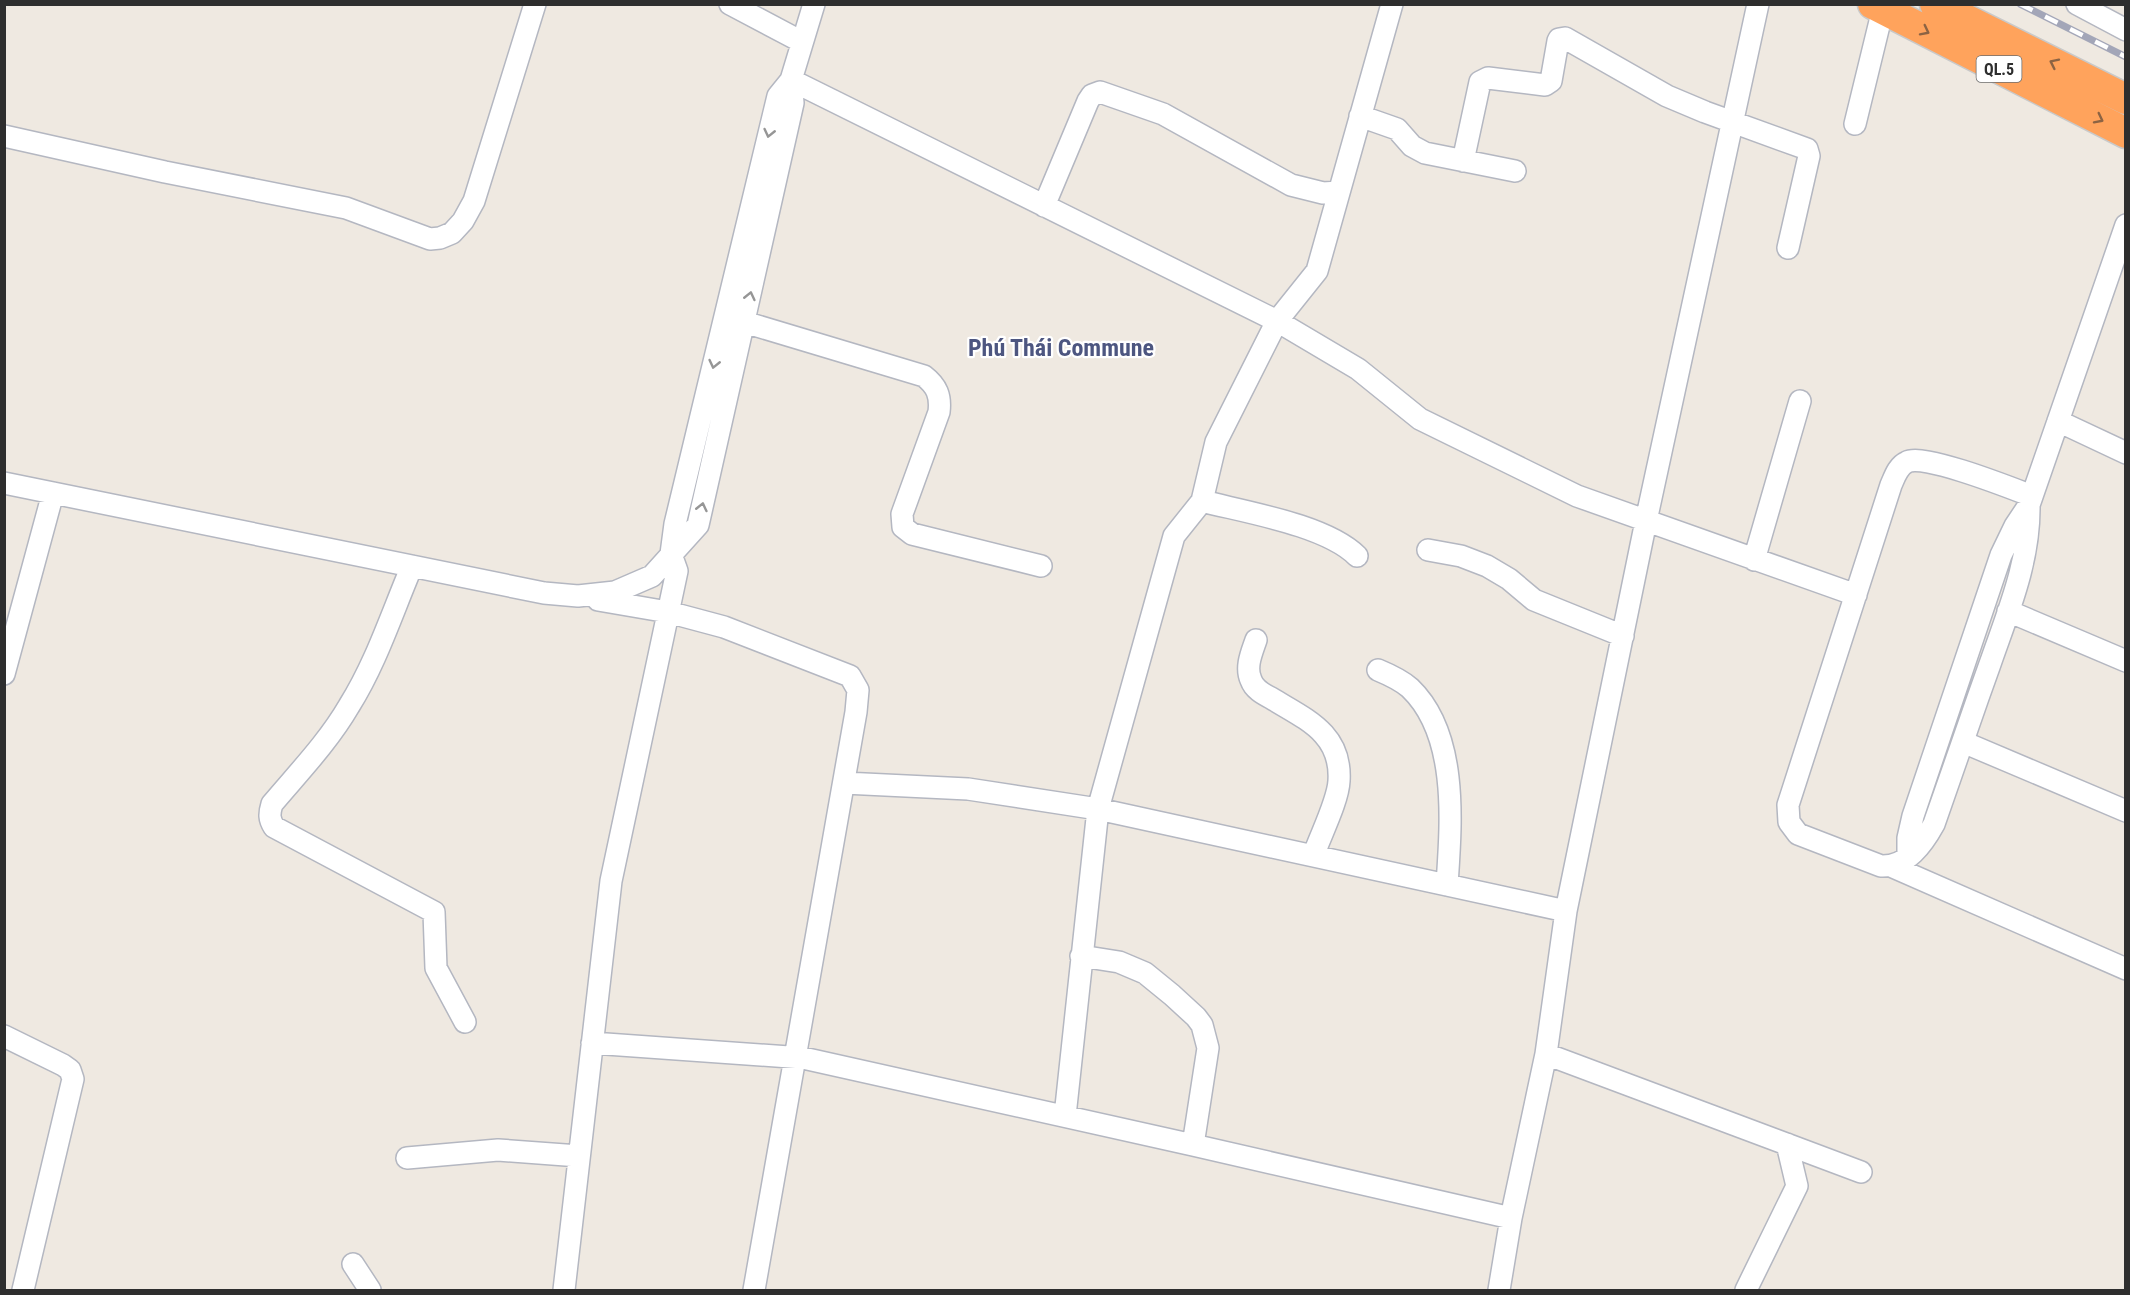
<svg xmlns="http://www.w3.org/2000/svg" width="2130" height="1295" font-family="'Roboto Condensed',sans-serif">
<rect width="100%" height="100%" fill="#efe9e1"/>
<g fill="none" stroke-linecap="round" stroke-linejoin="round">
<defs>
<path id="minor" d="M730,4L802,42
M2077,4L2126,30
M791,80L1277,321L1358,369L1420,419L1577,496L1856,595
M1360,116L1397,129L1412,146L1425,153L1515,171
M1855,124L1883,9
M4,136L165,172L346,208L430,239L440,238L452,233L463,221L474,201L535,4
M1463,161L1480,82L1488,78L1545,85L1551,81L1558,41L1559,39L1565,38L1667,96L1705,112L1807,149L1809,156L1788,248
M1044,206L1088,101L1092,95L1100,92L1163,114L1291,185L1323,193L1339,192
M744,322L924,376C937,386 941,396 939,412L902,514L903,527L912,534L1041,566
M2058,421L2126,453
M4,483L544,593L578,596L615,592L652,576L698,525L793,103L791,80
M1202,501C1245,512 1326,525 1357,556
M2029,505C2030,561 2008,612 1990,664C1971,717 1953,770 1934,824C1923,844 1907,867 1881,866L1798,834L1789,822L1788,805L1891,485C1895,476 1898,466 1907,462C1923,453 2011,488 2032,496
M1428,550L1461,556L1487,566L1509,579L1534,600L1623,636
M1754,560L1800,401
M412,566C392,613 376,663 349,706C328,742 299,772 272,804C269,814 269,819 274,827L434,912L436,968L465,1022
M598,600L668,612L724,627L850,676L858,690L856,712L754,1290
M2008,611L2126,661
M1256,640C1252,652 1245,667 1251,680C1254,689 1263,694 1271,698C1305,719 1342,733 1339,781C1338,801 1321,834 1314,854
M1378,670C1390,675 1401,680 1410,688C1459,735 1451,824 1447,885
M4,674L53,493
M1963,742L2126,811
M844,783L968,789L1098,809L1566,911
M1908,856V838L1913,816L2001,555L2015,526L2029,505L2126,225
M1893,867L2126,969
M1081,956L1119,962L1145,973L1172,995L1196,1017L1202,1025L1208,1048L1193,1145
M4,1036L63,1065L70,1070L73,1079L23,1290
M592,1043L803,1058L1193,1145L1511,1218
M1546,1054L1861,1172
M1065,1116L1098,809L1174,536L1202,501L1216,442L1277,321L1317,271L1392,4
M407,1158L498,1150L579,1156
M353,1264L370,1290
M564,1290L611,881L677,571L671,554L675,524L778,96L791,80L814,4
M1499,1290L1511,1218L1546,1054L1566,911L1646,521L1758,4
M1746,1290L1797,1186L1787,1144"/>
<path id="highway" d="M1873,4L2126,133
M1935,4L2126,99"/>
</defs>
<!-- minor casing -->
<use href="#minor" stroke="#b4b7c1" stroke-width="24"/>
<!-- highway casing -->
<use href="#highway" stroke="#c9c9c9" stroke-width="33"/>
<!-- minor -->
<use href="#minor" stroke="#fff" stroke-width="21"/>
<!-- highway -->
<use href="#highway" stroke="#ffa35c" stroke-width="30"/>
<defs>
<path id="rail" d="M2020,4L2126,57"/>
</defs>
<!-- rail casing -->
<use href="#rail" stroke="#a3a6b8" stroke-width="7"/>
<!-- rail -->
<use href="#rail" stroke="#fff" stroke-width="4.5" stroke-dasharray="14" stroke-linecap="butt"/>
</g>
<!-- one-way arrows -->
<defs><path id="oneway-chevron" d="M-2-3.5L2.5 0L-2 3.5" fill="none" stroke-width="1.6" stroke-linecap="round" stroke-linejoin="round" transform="scale(1.5)"/></defs>
<g stroke="#8c6343">
<use href="#oneway-chevron" transform="translate(1925 31) rotate(27)"/>
<use href="#oneway-chevron" transform="translate(2054 63) rotate(-154)"/>
<use href="#oneway-chevron" transform="translate(2099 119) rotate(27)"/>
</g>
<g stroke="#969696">
<use href="#oneway-chevron" transform="translate(769 133) rotate(103)"/>
<use href="#oneway-chevron" transform="translate(750 296) rotate(-77)"/>
<use href="#oneway-chevron" transform="translate(714 364) rotate(103)"/>
<use href="#oneway-chevron" transform="translate(702 507) rotate(-77)"/>
</g>
<g text-anchor="middle" dominant-baseline="central" stroke-width="4.5" stroke-linejoin="round" paint-order="stroke">
<!-- shield labels -->
<rect fill="#fff" stroke="#6d6d6d" stroke-width="1.5" x="1976.5" y="56" width="45" height="26" rx="4.5"/>
<g font-size="16" font-weight="bold" fill="#2e2e2e">
<text x="1999" y="69">QL.5</text>
</g>
<!-- district labels -->
<g font-size="24" font-weight="bold" fill="#4d5680" stroke="#fff">
<text x="1061" y="348">Phú Thái Commune</text>
</g>
</g>
<!-- border -->
<rect width="2130" height="1295" fill="none" stroke="#2e2e2e" stroke-width="12"/>
</svg>
